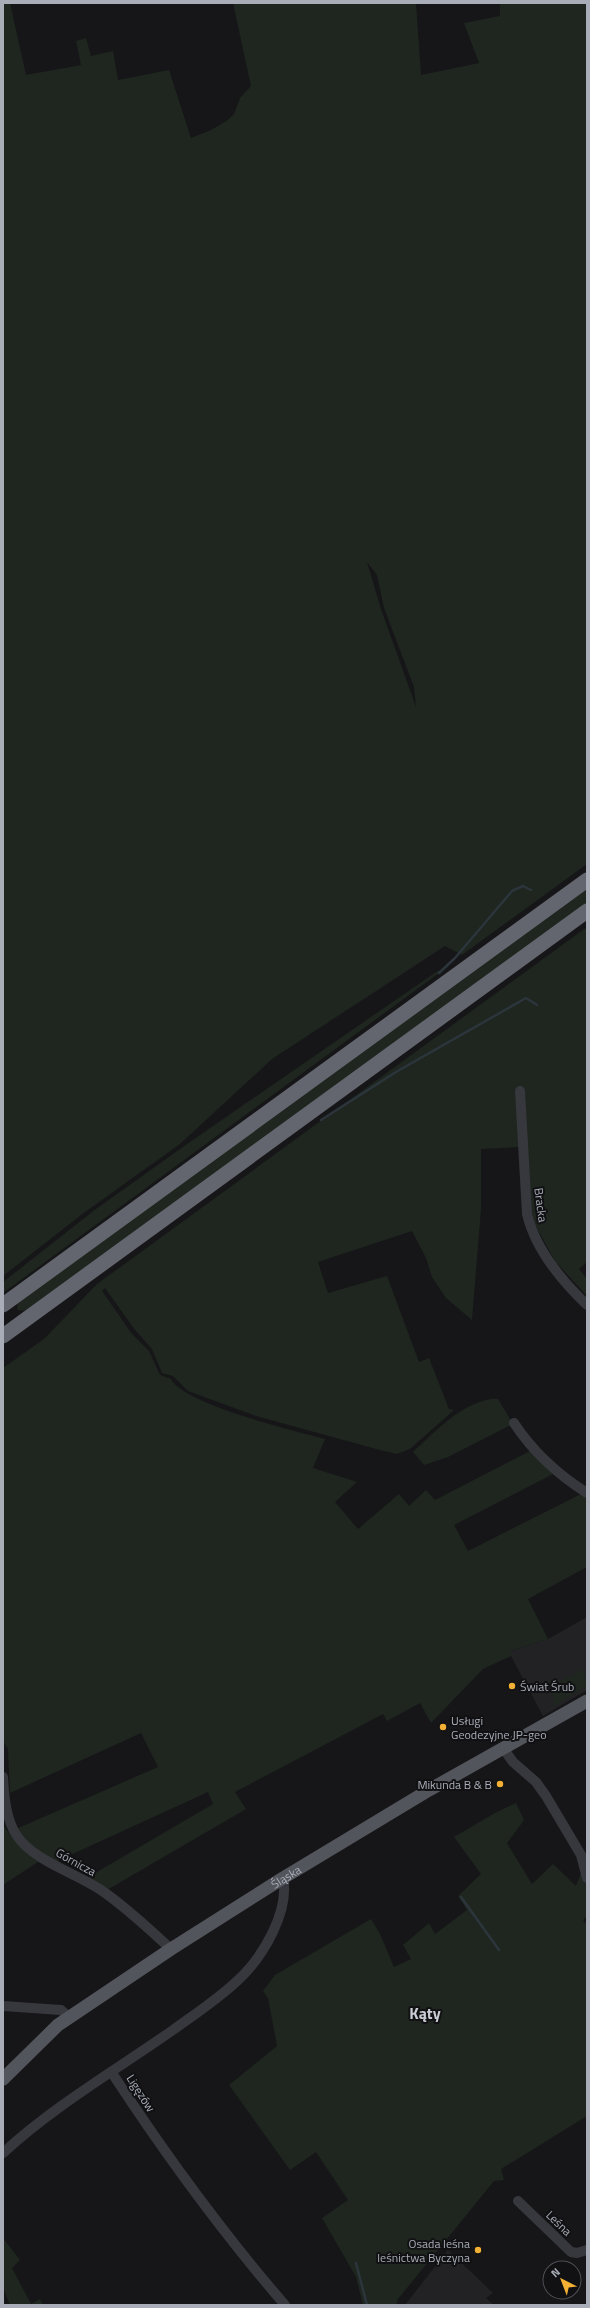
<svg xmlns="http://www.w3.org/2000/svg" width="590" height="2308" font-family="'Titillium Web',sans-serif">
<rect width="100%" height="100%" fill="#161618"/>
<!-- built -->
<path fill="#222225" d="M587,1617V1690L543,1716L511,1656V1651L548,1639Z
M448,2250L493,2293L486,2298L494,2305H405Z"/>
<!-- green -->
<path fill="#1e261f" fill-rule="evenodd" d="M3,3H10L26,75L81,65L76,41L86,38L91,56L113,51L118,80L169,70L191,138L211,130L228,120L234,114L240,98L251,86L233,3H416L421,75L479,63L464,23L500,16V3H587V864L462,955L445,946L272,1059L180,1144L85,1212L3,1276ZM367,562L377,575L384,608L414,687L416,707L381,609Z
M587,887V904L28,1311L17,1310L18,1301Z
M587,927V1262L579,1269L587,1279V1296L555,1261L533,1221L524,1214L519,1147L481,1149V1209L472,1320L446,1298L432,1277L426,1258L412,1231L318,1262L328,1293L387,1276L419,1362L429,1358L449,1409L454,1410L410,1449L397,1454L380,1450L256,1416L188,1391L173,1376L162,1373L152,1349L135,1330L105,1288L102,1291L132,1334L149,1351L160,1375L171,1379C183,1404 295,1431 325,1439L313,1468L357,1482L335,1502L358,1529L399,1494L409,1506L426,1490L435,1500L532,1450L555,1473L454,1525L468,1551L585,1492L587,1494V1567L528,1599L548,1639L511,1651V1656L483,1669L431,1723L420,1703L387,1721L383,1714L235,1792L246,1809L107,1890L85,1879L213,1804L208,1792L55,1862L24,1841L16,1829L158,1767L141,1733L10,1793L8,1749L3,1741V1368L44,1339L97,1284Z
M439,970V973L3,1293V1282L96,1209L187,1144Z
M491,1399H498L513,1424L448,1457L424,1465L413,1452C437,1430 459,1405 491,1399Z
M583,1669L587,1686L554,1706L551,1686Z
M516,1803L524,1820L507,1843L532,1884L553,1864L576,1886L582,1870L587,1883V1916L583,1920L587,1926V2116L501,2169L504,2180L494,2181L398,2299L396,2305H363L356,2277L322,2218L348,2200L316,2152L290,2170L229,2085L277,2046L268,1998L263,1991L275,1975L371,1919L380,1934L394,1967L411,1959L403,1945L429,1923L435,1934L467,1910L458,1896L481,1874L454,1837L495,1813Z
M3,1825L17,1844L41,1860L3,1885Z
M3,2238L20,2260L12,2268L31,2304L40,2299L43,2305H10L3,2288Z"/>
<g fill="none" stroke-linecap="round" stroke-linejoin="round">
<!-- stream -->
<path stroke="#2c353c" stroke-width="2.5" d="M439,973L455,958L512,891L523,886L531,890
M321,1120L396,1072L526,998L537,1005
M461,1897L499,1950
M356,2263L367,2305"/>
<!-- minor -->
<path stroke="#37383d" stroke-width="10" d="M520,1091L527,1214C535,1248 562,1281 587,1305
M514,1423C533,1452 557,1474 587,1493
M503,1748L513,1762L536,1782L546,1796L581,1855L587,1878
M3,1777C4,1796 6,1820 17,1836C34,1861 76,1873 101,1890C126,1907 149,1929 171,1949
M3,2006L61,2010L69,2017
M112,2073C165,2154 222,2232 285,2305
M3,2153C54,2106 116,2070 173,2030C195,2014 218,1999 238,1980C262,1958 290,1912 283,1878
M518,2201L571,2252L577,2253L587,2250"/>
<!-- major -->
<path stroke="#53555c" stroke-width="13" id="s1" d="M3,2079L58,2025L171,1949L283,1878L429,1790L587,1701"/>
<!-- highway -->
<path stroke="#63666e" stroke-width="15" d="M3,1305L587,880
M3,1336L587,911"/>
</g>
<!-- markers -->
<g fill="#f2b134" stroke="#111113" stroke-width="1.5">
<circle cx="512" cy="1686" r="4"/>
<circle cx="443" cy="1727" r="4"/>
<circle cx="500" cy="1784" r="4"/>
<circle cx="478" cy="2250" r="4"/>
</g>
<g text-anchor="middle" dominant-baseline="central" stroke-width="4" stroke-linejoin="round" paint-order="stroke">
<!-- street labels -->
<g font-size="12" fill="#a8adb8" stroke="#111113">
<text transform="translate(541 1205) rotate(82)">Bracka</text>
<text transform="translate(76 1862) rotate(29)">Górnicza</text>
<text stroke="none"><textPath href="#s1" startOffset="349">Śląska</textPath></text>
<text transform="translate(141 2093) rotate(57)">Ligęzów</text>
<text transform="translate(559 2223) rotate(44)">Leśna</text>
</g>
<!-- poi labels -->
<g font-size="12" fill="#a8adb8" stroke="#111113" text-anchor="start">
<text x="520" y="1686">Świat Śrub</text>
<text x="451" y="1720">Usługi<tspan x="451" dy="14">Geodezyjne JP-geo</tspan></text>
<text x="492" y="1784" text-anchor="end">Mikunda B &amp; B</text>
<text x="470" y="2243" text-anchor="end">Osada leśna<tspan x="470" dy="14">leśnictwa Byczyna</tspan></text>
</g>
<!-- district labels -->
<g font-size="16" font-weight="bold" fill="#c9ccd4" stroke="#111113">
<text x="425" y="2013">Kąty</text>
</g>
</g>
<!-- border -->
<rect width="590" height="2308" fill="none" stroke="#a8adb8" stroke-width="8"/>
<!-- north arrow -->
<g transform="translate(562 2280) rotate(318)"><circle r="19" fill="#111113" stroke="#4d4f55"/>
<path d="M0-3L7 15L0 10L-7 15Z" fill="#f2b134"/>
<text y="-6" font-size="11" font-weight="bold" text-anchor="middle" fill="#a8adb8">N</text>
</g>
</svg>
